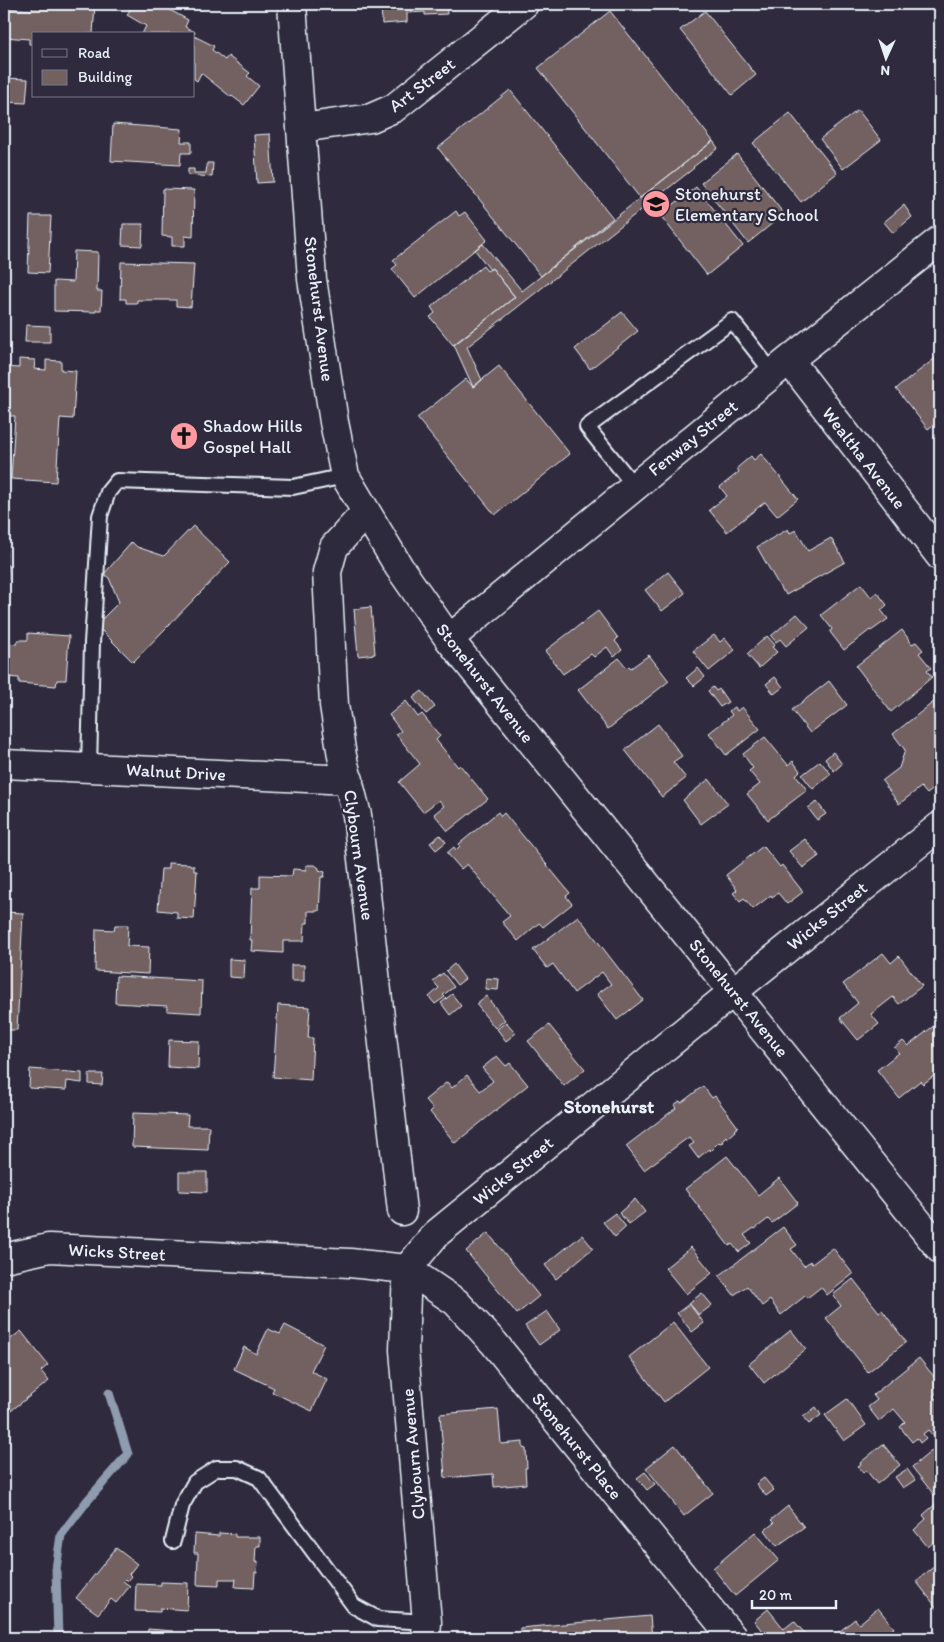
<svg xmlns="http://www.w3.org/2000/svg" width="944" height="1642" font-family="Itim,sans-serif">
<rect width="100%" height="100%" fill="#2f2a3d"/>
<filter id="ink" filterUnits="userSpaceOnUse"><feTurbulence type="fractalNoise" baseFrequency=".02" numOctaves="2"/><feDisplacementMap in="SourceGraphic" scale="10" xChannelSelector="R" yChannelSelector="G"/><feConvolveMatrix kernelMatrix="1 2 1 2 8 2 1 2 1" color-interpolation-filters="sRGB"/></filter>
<g filter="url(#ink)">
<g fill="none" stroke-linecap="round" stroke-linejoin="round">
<!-- stream -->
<path stroke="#8f9caf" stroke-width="9" d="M58,1638L56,1569L61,1535L87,1501L128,1454L109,1393"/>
</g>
<!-- building -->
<path fill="#736160" stroke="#e8f1f8" d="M33,4H95L93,34H34V44H29V39L4,37V8L32,10Z
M133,4H151L158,7L159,4L188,20L185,27L195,32L194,34H142L146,26L127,15Z
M381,4H455H446L447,14L425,15V12L407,13V22L382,24Z
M610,11L713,141L640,198L538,68Z
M705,11L756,75L732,95L680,30Z
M194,36L214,46L212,50L225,60L228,56L250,73L247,76L259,86L244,105L232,96L231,97L201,73L197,81L194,79Z
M4,78L28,79L26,103L4,102Z
M510,90L613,218L541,276L438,148Z
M858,110L881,140L843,169L820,139Z
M790,113L837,173L801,202L753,143Z
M113,124L182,129L181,142H191V153H181L180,165L111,161Z
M270,134L273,182L257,183L254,135Z
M713,141L718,148L693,167L694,168L467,347L482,380L473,387L454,345L515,297L492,268L490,270L475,250L483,244L522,291Z
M737,154L784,214L748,243L701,183Z
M207,163H213L212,177L188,175V169H194V173H206Z
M696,187L743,246L707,275L660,215Z
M163,189L194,190L193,237L185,236V246H172V237L162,236Z
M904,205L912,217L893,233L884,222Z
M456,211L459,216L465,212L487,240L415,298L392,269L397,265L393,260Z
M30,216H51L48,273L28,272Z
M123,224H143L142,246L122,245Z
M74,251L98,252L97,291H102L101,310H96V312L54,311V281L73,282Z
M121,262L194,264L191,307L176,306V300H137V303H126V299H120Z
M483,266L487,271L492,268L515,297L453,345L430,317L435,313L431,307Z
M622,312L638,331L590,369L575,349Z
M26,325L50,326V342H25Z
M938,356L940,359V420L928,429L896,389Z
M19,359L35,360L34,369L46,370V360L61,361V370L76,371L73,419L60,418L56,482L11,479L15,416H4V367L19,368Z
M499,366L570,454L495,515L417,418L466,379L473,387Z
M761,454L798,499L777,516L765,502L727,532L709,510L727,496L720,487L739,472L737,468L751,456L754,460Z
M193,526L230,562L133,662L96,625L119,602L109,578L104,574L132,542L137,547L164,556Z
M788,529L790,533L796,530L808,551L831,538L845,562L786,595L784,591H782L757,547Z
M4,545H7L6,565H8L6,610H4Z
M668,572L685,593L662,611L645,590Z
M861,584L871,597L877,592L887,605L881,610L888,619L871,631L870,630L844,650L830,632L832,629L821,615Z
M371,607L375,654L358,656L354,609Z
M598,611L618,638L615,641L622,650L614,657L607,647L594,657L591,654L563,674L545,651Z
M797,614L809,627L786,646L780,639L776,642L771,636Z
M902,630L912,644L916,642L923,650L919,653L931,668L927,671L932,677L891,712L856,666Z
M28,633L69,636L66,680H57L56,686L19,683V678L4,677V643L17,644L18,640H28Z
M714,635L720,642L725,638L735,650L709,671L693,651Z
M767,636L775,645L772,647L777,652L759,668L747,654Z
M649,655L669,681L608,729L578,690L619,658L627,668L629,666L631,668Z
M698,668L705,677L694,686L686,678Z
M775,677L783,687L774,694L766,684Z
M829,681L847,705L810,733L792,710Z
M713,687L716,691L719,689L728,702L720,707L708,691Z
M422,691L435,707L426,714L413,698Z
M940,697V784L927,794L921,787L899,804L882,781L899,768L905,750L893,734Z
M406,701L418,717L422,714L440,736L436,740L458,767L460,765L488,799L448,831L434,814L444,806L439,800L423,812L399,782L420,764L396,734L401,731L389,715Z
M735,707L737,711L742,707L760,729L726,755L709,733L732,715L729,711Z
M658,724L682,756L673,762L686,778L662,797L625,750Z
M765,737L788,765L793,761L800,771L796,775L807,790L768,820L747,794L760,784L749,771L753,768L743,754Z
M833,752L842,764L834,771L825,759Z
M820,761L831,774L813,789L802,775Z
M709,779L728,804L701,824L683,800Z
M817,802L826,814L817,820L808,808Z
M498,812L501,816L504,813L570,893L566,896L572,904L543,927L539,923L518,941L502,922L510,916L467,864L461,869L447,853L454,847L456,850L460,846L459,844Z
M440,835L446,842L436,850L430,843Z
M805,839L819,856L803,868L789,851Z
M763,846L780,867L782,865L803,892L787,904L778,893L772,897L771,895L753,909L744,898L740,901L733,893L737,890L726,875Z
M168,863L190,864V865L194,866V871H197L194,919L177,918V912L158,910L161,869H168Z
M308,865H315L319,868V870L325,872L324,877H321L319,911H308V923H305L304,941H283V953L251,951L252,940H250L252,888H260V875L292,876L293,869L307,870L305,867Z
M4,912L23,913L17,1030H4Z
M578,916L643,1000L617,1020L597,994L611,984L602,972L574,993L553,964L547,968L533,950Z
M115,925H128L127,946L149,947L148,974L95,971L96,929L114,930Z
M883,953L891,963L899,956L922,986L899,1004L893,997L871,1014L879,1024L858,1040L840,1018L858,1003L843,984Z
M229,959L245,960L244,978L229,977Z
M454,964L465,979L457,985L446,971Z
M291,965H304V981H291Z
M443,973L454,987L443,995L445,997L435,1004L429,997L439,988L433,981Z
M116,976L202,981L201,1013L167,1011V1006L115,1003Z
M486,978L499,979L498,990L485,989Z
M452,994L461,1006L450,1015L441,1003Z
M486,996L505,1020L495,1028L476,1004Z
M278,1005L310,1007L308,1038H313L311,1080L273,1077Z
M940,1021V1075L938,1077L935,1075L923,1084L920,1081L899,1098L877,1070L899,1053L894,1048L903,1041L908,1046Z
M506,1022L516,1033L506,1041L497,1029Z
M549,1025L585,1069L564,1086L528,1041Z
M169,1040L199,1041L198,1069L168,1067Z
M497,1056L506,1066L510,1063L528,1085L455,1143L430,1112L433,1109L425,1100L447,1082L452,1088L467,1075L480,1091L493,1081L482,1068Z
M30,1069L82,1073V1083L67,1081L66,1090L29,1088Z
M89,1074H103L102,1085L89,1084Z
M703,1086L712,1098L715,1096L738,1127L734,1130L735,1131L727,1138L726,1136L722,1140L723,1142L720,1143L719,1142L710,1151L709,1149L698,1158L689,1146L694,1143L689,1137L644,1170L626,1146L676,1108L674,1105L680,1101L681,1103Z
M133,1113L188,1115L187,1126H209L208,1150L132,1147Z
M727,1156L758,1195L779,1178L798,1203L772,1223L768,1219L755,1229L754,1228L744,1235L751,1243L739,1252L732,1244L729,1246L685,1189Z
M179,1172H207V1192L179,1191Z
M635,1199L645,1212L629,1224L619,1213Z
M615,1213L626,1227L615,1237L603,1222Z
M783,1227L797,1245L791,1249L804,1266L810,1261L812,1264L833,1248L853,1274L827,1295L821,1287L807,1298L805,1296L781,1315L770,1300L762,1306L747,1286L734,1295L719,1276Z
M488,1233L539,1296L517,1314L466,1251Z
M582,1235L593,1248L556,1279L545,1265Z
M691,1247L712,1273L686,1294L665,1268Z
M853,1279L879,1312L882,1310L906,1342L868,1372L826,1318L841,1306L833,1295Z
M702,1293L712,1305L699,1315L689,1303Z
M689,1304L704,1323L692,1332L677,1313Z
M547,1311L560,1330L539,1345L525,1326Z
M673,1322L708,1367L664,1402L629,1357Z
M285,1325L324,1345L311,1371L327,1379L312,1411L272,1392L274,1388L234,1369L244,1347L256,1354L268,1329L280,1334Z
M791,1330L806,1349L764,1383L749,1364Z
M21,1331L48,1365L41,1371L49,1381L8,1413L4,1407V1344Z
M919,1358L940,1384V1390L933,1396L938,1401L940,1399V1434L935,1438L928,1430L923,1434L926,1438L920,1443L917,1438L912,1442L900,1427L905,1422L894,1409L879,1421L868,1407L877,1400L873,1395Z
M847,1399L866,1425L844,1441L825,1415Z
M816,1407L821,1415L809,1424L803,1417Z
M498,1409L501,1444L523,1442V1448L526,1449L527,1468H525L526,1484L494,1487L493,1474L445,1478L440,1414Z
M883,1444L900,1465L877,1484L866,1470L863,1473L858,1467L861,1465L860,1463Z
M940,1444V1537L928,1547L914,1530L926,1519L923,1515L939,1501L912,1467Z
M675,1445L713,1493L684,1516L646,1468Z
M907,1469L915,1480L903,1488L895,1477Z
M645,1472L655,1484L647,1490L637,1478Z
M764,1478L774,1490L766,1496L756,1484Z
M788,1506L804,1527L777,1546L765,1530L774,1523L771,1520Z
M755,1532L779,1560L735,1596L713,1568Z
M219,1533L235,1534V1537H260V1546H256L255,1562H258L257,1573L255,1572L254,1588L235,1587L236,1579H219V1586L197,1585L198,1553H194L195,1534L219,1536Z
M116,1548L137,1564L129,1574L131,1576L127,1581L125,1579L123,1581L130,1586L116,1603L111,1599L98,1614L76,1598Z
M940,1562V1612L916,1581Z
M161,1582L188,1583L187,1610L160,1608V1612L135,1611L136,1584L161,1585Z
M878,1608L894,1628L881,1638H838L835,1635L855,1619L859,1624Z
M768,1609L784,1629L794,1621L809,1638H768L754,1621Z
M650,1616L652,1638H520V1628Z
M148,1629L173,1631L172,1638H147Z"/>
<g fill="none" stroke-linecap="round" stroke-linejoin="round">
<defs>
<path id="service" d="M635,487L587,427L732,321L773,373
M89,768L92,643L100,516L108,492L117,481L293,487L345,476
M173,1541L182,1505L195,1482L217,1468H237L259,1478L354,1606L378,1619L427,1622"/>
<path id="minor" d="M292,4L312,279L334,422L345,476L399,567L449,639L940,1249
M302,128L371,118L394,108L524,4
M789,360L940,556
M366,512L334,547L327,572L334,705L342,756L357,815L402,1211
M449,639L789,360L940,240
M4,764L349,780
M4,1258L49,1248L350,1263L407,1269L456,1302L494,1343L733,1638
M407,1269L436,1234L734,991L940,826
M407,1269L404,1350L427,1622L426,1638"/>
</defs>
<!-- service casing -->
<use href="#service" stroke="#e8f1f8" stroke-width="18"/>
<!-- minor casing -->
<use href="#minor" stroke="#e8f1f8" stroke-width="31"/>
<!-- service -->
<use href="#service" stroke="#2f2a3d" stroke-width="14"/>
<!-- minor -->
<use href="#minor" stroke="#2f2a3d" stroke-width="28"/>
</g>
</g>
<!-- icons -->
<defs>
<symbol id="school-disc" viewBox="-11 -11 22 22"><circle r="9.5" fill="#ff9aa2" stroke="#2f2a3d"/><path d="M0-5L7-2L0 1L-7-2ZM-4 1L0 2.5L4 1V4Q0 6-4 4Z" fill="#111"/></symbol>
<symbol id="church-disc" viewBox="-11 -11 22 22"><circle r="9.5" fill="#ff9aa2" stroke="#2f2a3d"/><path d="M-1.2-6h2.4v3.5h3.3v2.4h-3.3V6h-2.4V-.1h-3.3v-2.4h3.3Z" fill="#111"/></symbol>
</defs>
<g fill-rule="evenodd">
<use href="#school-disc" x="640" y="188" width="32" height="32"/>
<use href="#church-disc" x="168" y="420" width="32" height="32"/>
</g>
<g text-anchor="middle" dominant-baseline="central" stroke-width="4.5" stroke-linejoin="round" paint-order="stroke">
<!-- street labels -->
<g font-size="18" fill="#e8f1f8" stroke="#2f2a3d">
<text transform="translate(422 85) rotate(-37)">Art Street</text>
<text transform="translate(319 309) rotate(83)">Stonehurst Avenue</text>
<text transform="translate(693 438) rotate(-39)">Fenway Street</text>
<text transform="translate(864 458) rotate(52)">Wealtha Avenue</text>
<text transform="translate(485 683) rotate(52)">Stonehurst Avenue</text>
<text transform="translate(176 772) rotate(3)">Walnut Drive</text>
<text transform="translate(359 855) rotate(82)">Clybourn Avenue</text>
<text transform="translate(827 916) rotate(-39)">Wicks Street</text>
<text transform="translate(739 998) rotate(51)">Stonehurst Avenue</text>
<text transform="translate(513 1171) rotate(-39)">Wicks Street</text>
<text transform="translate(117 1252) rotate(3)">Wicks Street</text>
<text transform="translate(577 1446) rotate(51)">Stonehurst Place</text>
<text transform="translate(413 1454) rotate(-95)">Clybourn Avenue</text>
</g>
<!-- poi labels -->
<g font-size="18" fill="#e8f1f8" stroke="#2f2a3d" text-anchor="start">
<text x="675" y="194">Stonehurst<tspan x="675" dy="21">Elementary School</tspan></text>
<text x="203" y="426">Shadow Hills<tspan x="203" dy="21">Gospel Hall</tspan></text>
</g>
<!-- neighbourhood labels -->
<g font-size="19" font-weight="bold" fill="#e8f1f8" stroke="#2f2a3d">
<text x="609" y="1106">Stonehurst</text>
</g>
</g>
<!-- margin -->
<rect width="944" height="1642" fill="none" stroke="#2f2a3d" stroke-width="20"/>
<rect x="10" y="10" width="924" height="1622" fill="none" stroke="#e8f1f8" stroke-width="2" filter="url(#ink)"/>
<!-- legend -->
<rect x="32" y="32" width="162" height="65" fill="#2f2a3d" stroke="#797a88"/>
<rect x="42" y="49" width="25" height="8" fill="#2f2a3d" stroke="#797a88"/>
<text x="78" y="58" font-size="15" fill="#e8f1f8">Road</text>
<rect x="42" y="70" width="25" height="15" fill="#736160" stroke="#797a88"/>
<text x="78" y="82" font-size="15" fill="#e8f1f8">Building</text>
<!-- north arrow -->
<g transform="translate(886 58) rotate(183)" stroke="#2f2a3d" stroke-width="4" paint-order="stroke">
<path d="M0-4L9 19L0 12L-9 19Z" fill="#e8f1f8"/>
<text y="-8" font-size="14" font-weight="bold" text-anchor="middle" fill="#e8f1f8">N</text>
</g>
<!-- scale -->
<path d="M752 1600v8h84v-8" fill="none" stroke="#e8f1f8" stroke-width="2.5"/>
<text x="759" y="1600" font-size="15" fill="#e8f1f8" stroke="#2f2a3d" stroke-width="4" paint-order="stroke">20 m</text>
</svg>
